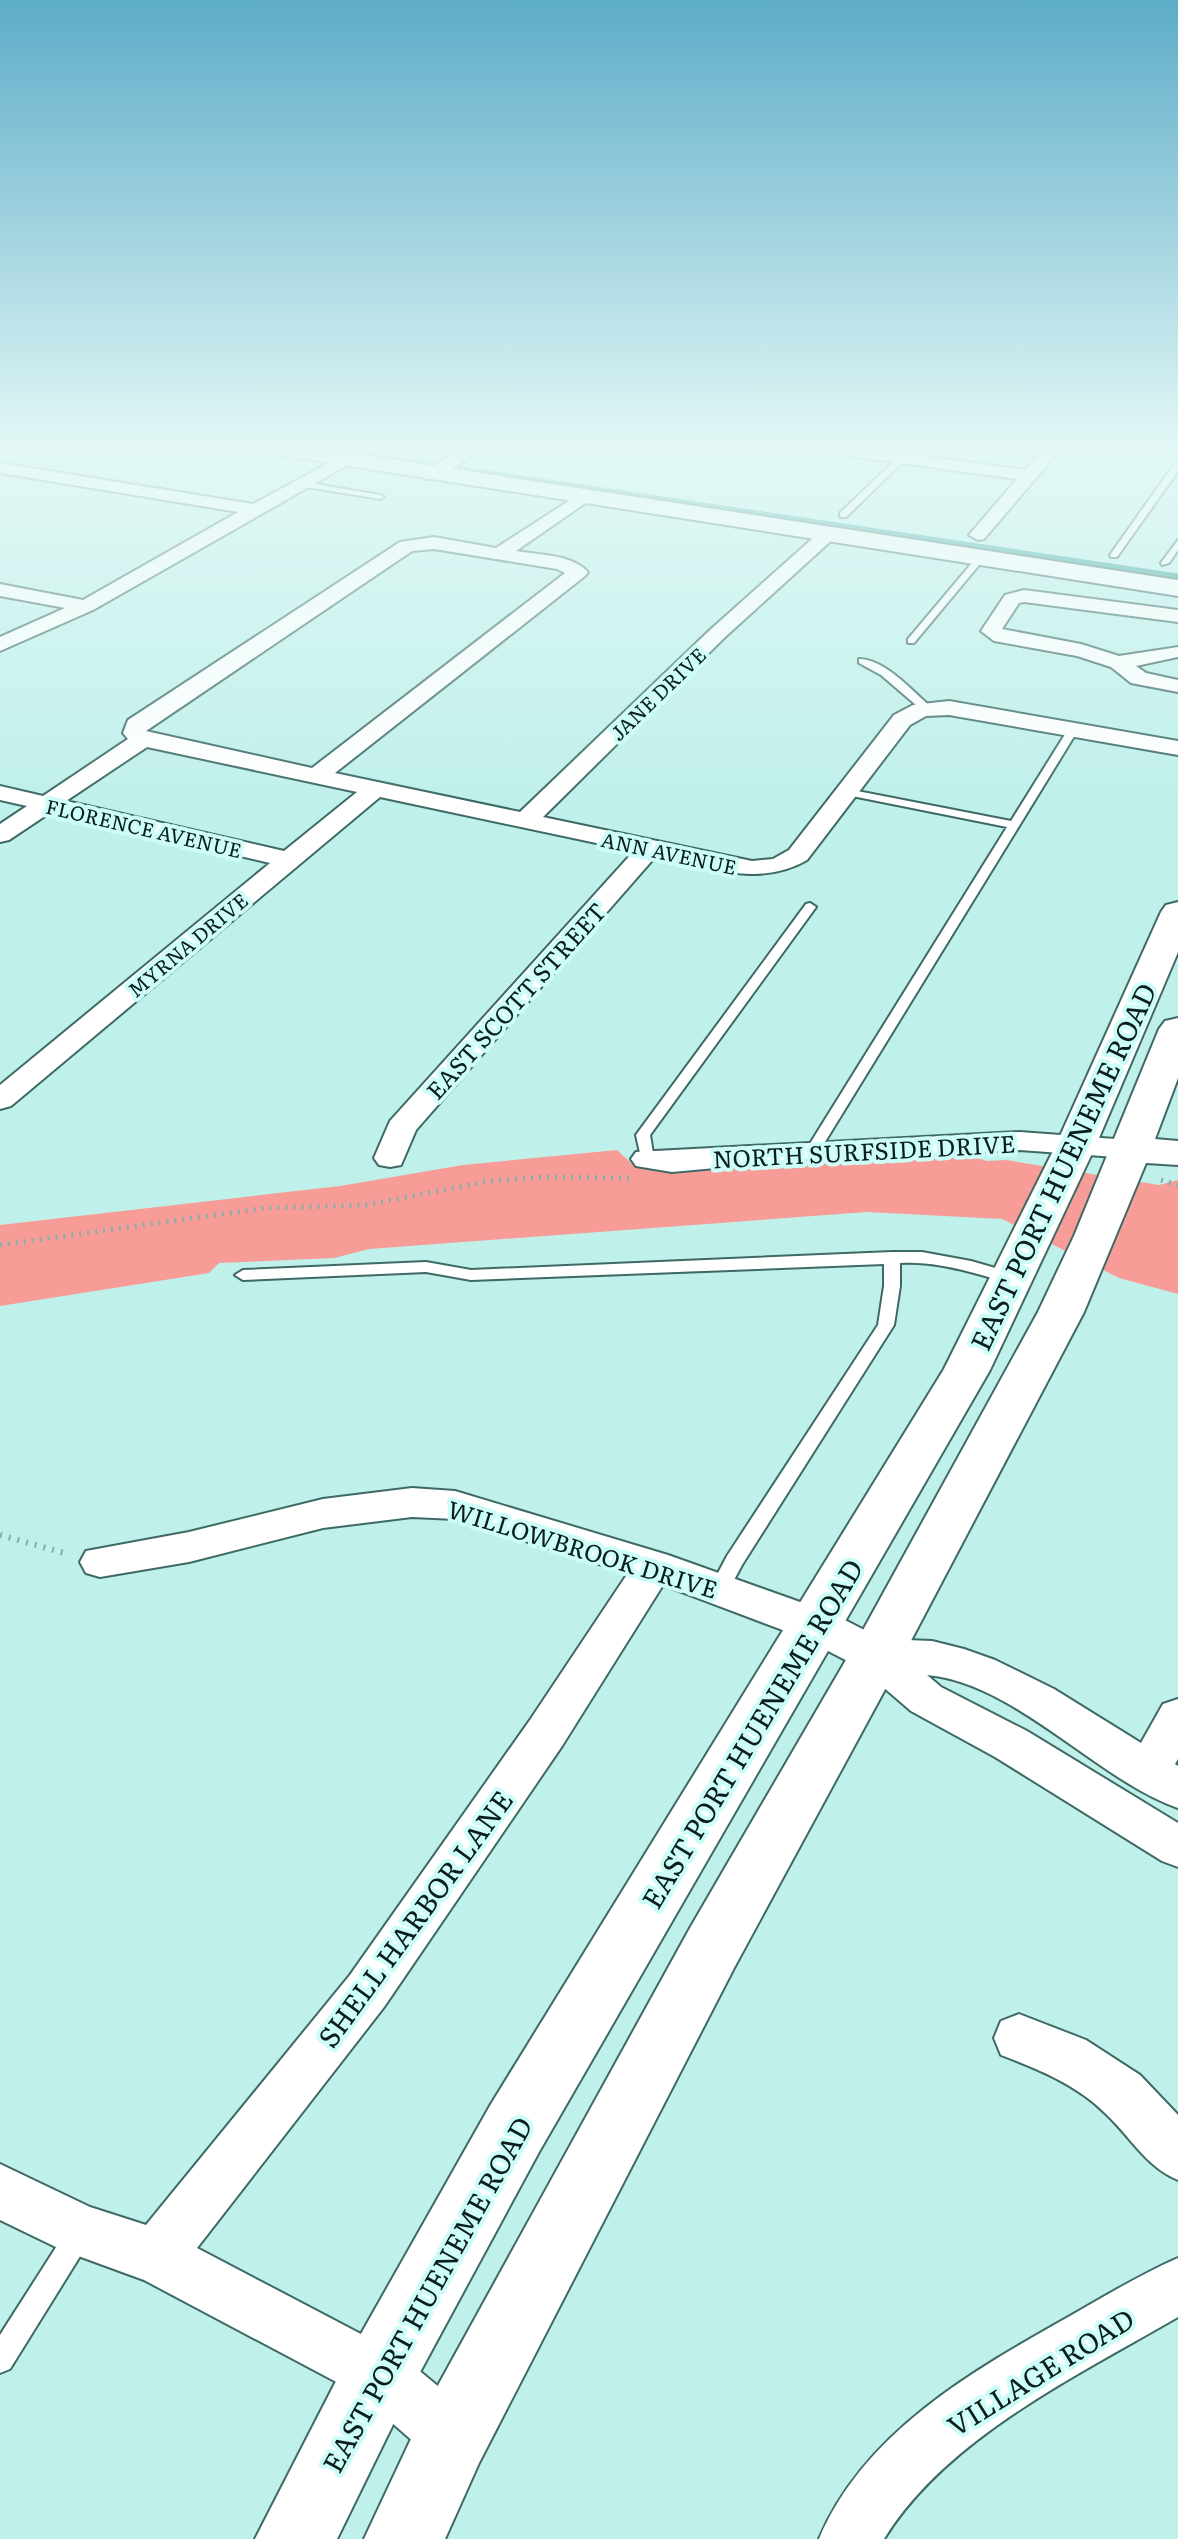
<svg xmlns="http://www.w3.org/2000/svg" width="1178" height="2539" font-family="Literata,serif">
<rect width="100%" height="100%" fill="#c0f0ea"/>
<!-- green -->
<path fill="#f89c97" d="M617,1150L633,1165L671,1169L800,1158L937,1154L965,1155L987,1161L1006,1160L1159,1185L1178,1180V1294L1119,1278L1002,1219L867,1212L369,1249L334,1258L219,1263L209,1273L0,1306V1225L340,1186L463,1165Z"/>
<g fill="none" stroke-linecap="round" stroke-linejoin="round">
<!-- stream -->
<path stroke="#2da097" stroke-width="5" d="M295,444L427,464
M456,468L1178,576"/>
<defs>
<path id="lane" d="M424,444H434L421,454H415V450Z
M912,444H921L846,517H840V513Z
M1175,463H1178V471L1117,557H1111L1110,555Z
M303,482L380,495L384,497L380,499L300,486Z
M1178,540V550L1169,563L1162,565L1161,563Z
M977,557L984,559L914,643H908V639Z
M859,659C885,659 912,691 931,707V711H923L881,675L859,663Z
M1069,728L1078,730L820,1150L813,1154L808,1153L806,1150L1007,827L847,795L841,792L847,789L1011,821Z
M810,903L816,907L650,1135L654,1159L652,1162H642L636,1135L806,904Z
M892,1252H922L971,1261L1016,1274L1018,1278L1010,1283C973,1273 939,1261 900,1263V1286L894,1325L742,1565L726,1595L719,1597L712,1595L709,1590L727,1556L878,1325L884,1286V1264L471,1280L426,1272L243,1280L235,1275L243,1270L426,1262L471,1270Z
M78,2223L87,2227L91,2236L87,2245L10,2369L0,2373V2335L69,2227Z"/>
<path id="street" d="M469,444H489L438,479H426L424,475L426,471Z
M790,444H836L1025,470L1048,444H1065L984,539L978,540L969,535L1017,479L798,449Z
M345,454L353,459L351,463L93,610L0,651V637L65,608L0,596V584L83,600L238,512L0,473V463L253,504Z
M581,493L587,494L590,498L587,502L516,551C539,555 571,554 588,572L585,576L335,773L520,812L710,630L821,531H833L836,535L833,539L724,638L543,817L752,861L773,859L789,850L894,715L913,705L949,701L1178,741V755L949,715L926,716L910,725L807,860C759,888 707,867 656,856L416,1130L401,1165L390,1167L379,1165L374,1158L390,1121L634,851L380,797L11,1106L0,1109V1085L270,863L51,812L9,840L0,842V824L27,806L0,800V786L43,796L128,739L123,733L128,720L400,542L434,537L496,548ZM434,549L557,569L565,573L312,768L146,731L412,551ZM147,747L357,792L284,851L66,801Z
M1024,590L1178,610V622L1024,602L1019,603L1002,629L1081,644L1119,656L1178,647V657L1136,666L1146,673L1178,680V692L1131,683L1111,667L1077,656L994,641L981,631L1005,595Z
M1020,1132L1129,1140L1140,1142L1145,1149L1140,1156L1129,1158L1020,1150L813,1159L672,1172L636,1166L631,1159L636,1152Z
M412,1488L455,1491L668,1555L831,1613L882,1639L932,1641L964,1649L995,1660L1054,1689L1141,1743L1163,1704L1178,1699V1759L1175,1764L1178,1766V1808C1097,1780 1016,1683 927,1675L941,1687L1027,1731L1178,1823V1867L1162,1861L995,1757L911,1711L861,1668L801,1637L663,1585L562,1746L384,2007L197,2248L399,2354L473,2415L482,2436L473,2457L452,2466L431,2457L359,2394L144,2280L62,2250L0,2220V2164L90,2207L146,2225L350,1975L530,1720L628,1573L455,1519L412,1517L323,1528L189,1562L100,1577L86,1573L80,1562L86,1551L189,1532L323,1499Z
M1019,2014L1086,2040L1140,2075L1178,2115V2180C1146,2167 1130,2136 1105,2113C1077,2085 1038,2069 1001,2055L994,2038L1001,2021Z
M1178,2258V2317C1078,2375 946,2438 884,2539H819C864,2432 974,2370 1070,2316C1105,2296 1141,2274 1178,2258Z"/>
<path id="secondary" d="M238,444H291L1178,580V596L248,450Z
M1178,902V952L1096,1145L990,1370L539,2152L405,2400L337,2539H255L353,2348L491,2104L944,1369L1056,1145L1161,912L1166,905Z
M1178,1018V1078L1155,1139L1178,1141V1165L1146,1163L1084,1312L895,1671L734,1968L479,2463L445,2539H364L425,2409L690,1928L857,1641L1038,1312L1074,1236L1159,1029L1165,1021Z"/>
</defs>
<!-- lane casing -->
<use href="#lane" stroke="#3e6a66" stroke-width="4"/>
<!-- street casing -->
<use href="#street" stroke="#3e6a66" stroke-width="4"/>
<!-- secondary casing -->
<use href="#secondary" stroke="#3e6a66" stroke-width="4"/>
<!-- path-far1 -->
<path stroke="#88aeaa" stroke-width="5" stroke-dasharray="2 6" stroke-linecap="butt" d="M1161,1180L1178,1185
M0,1245L266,1208L366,1205L490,1181L541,1177L630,1178"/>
<!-- path -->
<path stroke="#88aeaa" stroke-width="6" stroke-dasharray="2 7" stroke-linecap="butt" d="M0,1535L68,1554"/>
<!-- lane -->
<use href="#lane" fill="#fff" fill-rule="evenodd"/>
<!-- street -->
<use href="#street" fill="#fff" fill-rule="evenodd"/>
<!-- secondary -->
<use href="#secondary" fill="#fff" fill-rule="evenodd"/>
</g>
<!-- sky -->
<linearGradient id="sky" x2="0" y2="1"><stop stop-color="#5dacc8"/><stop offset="0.56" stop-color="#e3f8f6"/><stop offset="1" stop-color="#e3f8f6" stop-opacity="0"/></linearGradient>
<rect width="1178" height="800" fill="url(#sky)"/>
<g text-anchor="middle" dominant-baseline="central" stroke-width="8" stroke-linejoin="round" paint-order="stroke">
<!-- far-street labels -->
<g font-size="20" fill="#0b1e1c" stroke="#cdfdf8">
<text transform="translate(657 693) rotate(-44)">JANE DRIVE</text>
<text transform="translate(144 827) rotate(13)">FLORENCE AVENUE</text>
<text transform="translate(669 852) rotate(12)">ANN AVENUE</text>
<text transform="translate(187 944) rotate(-40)">MYRNA DRIVE</text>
</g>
<!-- street labels -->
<g font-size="24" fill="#0b1e1c" stroke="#cdfdf8">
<text transform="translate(515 1000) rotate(-48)">EAST SCOTT STREET</text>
<text transform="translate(864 1150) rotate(-3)">NORTH SURFSIDE DRIVE</text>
<text transform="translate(583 1548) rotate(17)">WILLOWBROOK DRIVE</text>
</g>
<!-- near-street labels -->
<g font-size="28" fill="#0b1e1c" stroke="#cdfdf8">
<text transform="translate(1062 1166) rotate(-65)">EAST PORT HUENEME ROAD</text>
<text transform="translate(751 1733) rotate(-59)">EAST PORT HUENEME ROAD</text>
<text transform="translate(414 1918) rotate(-54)">SHELL HARBOR LANE</text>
<text transform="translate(426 2294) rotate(-61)">EAST PORT HUENEME ROAD</text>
<text transform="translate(1040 2371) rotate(-32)">VILLAGE ROAD</text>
</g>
</g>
</svg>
